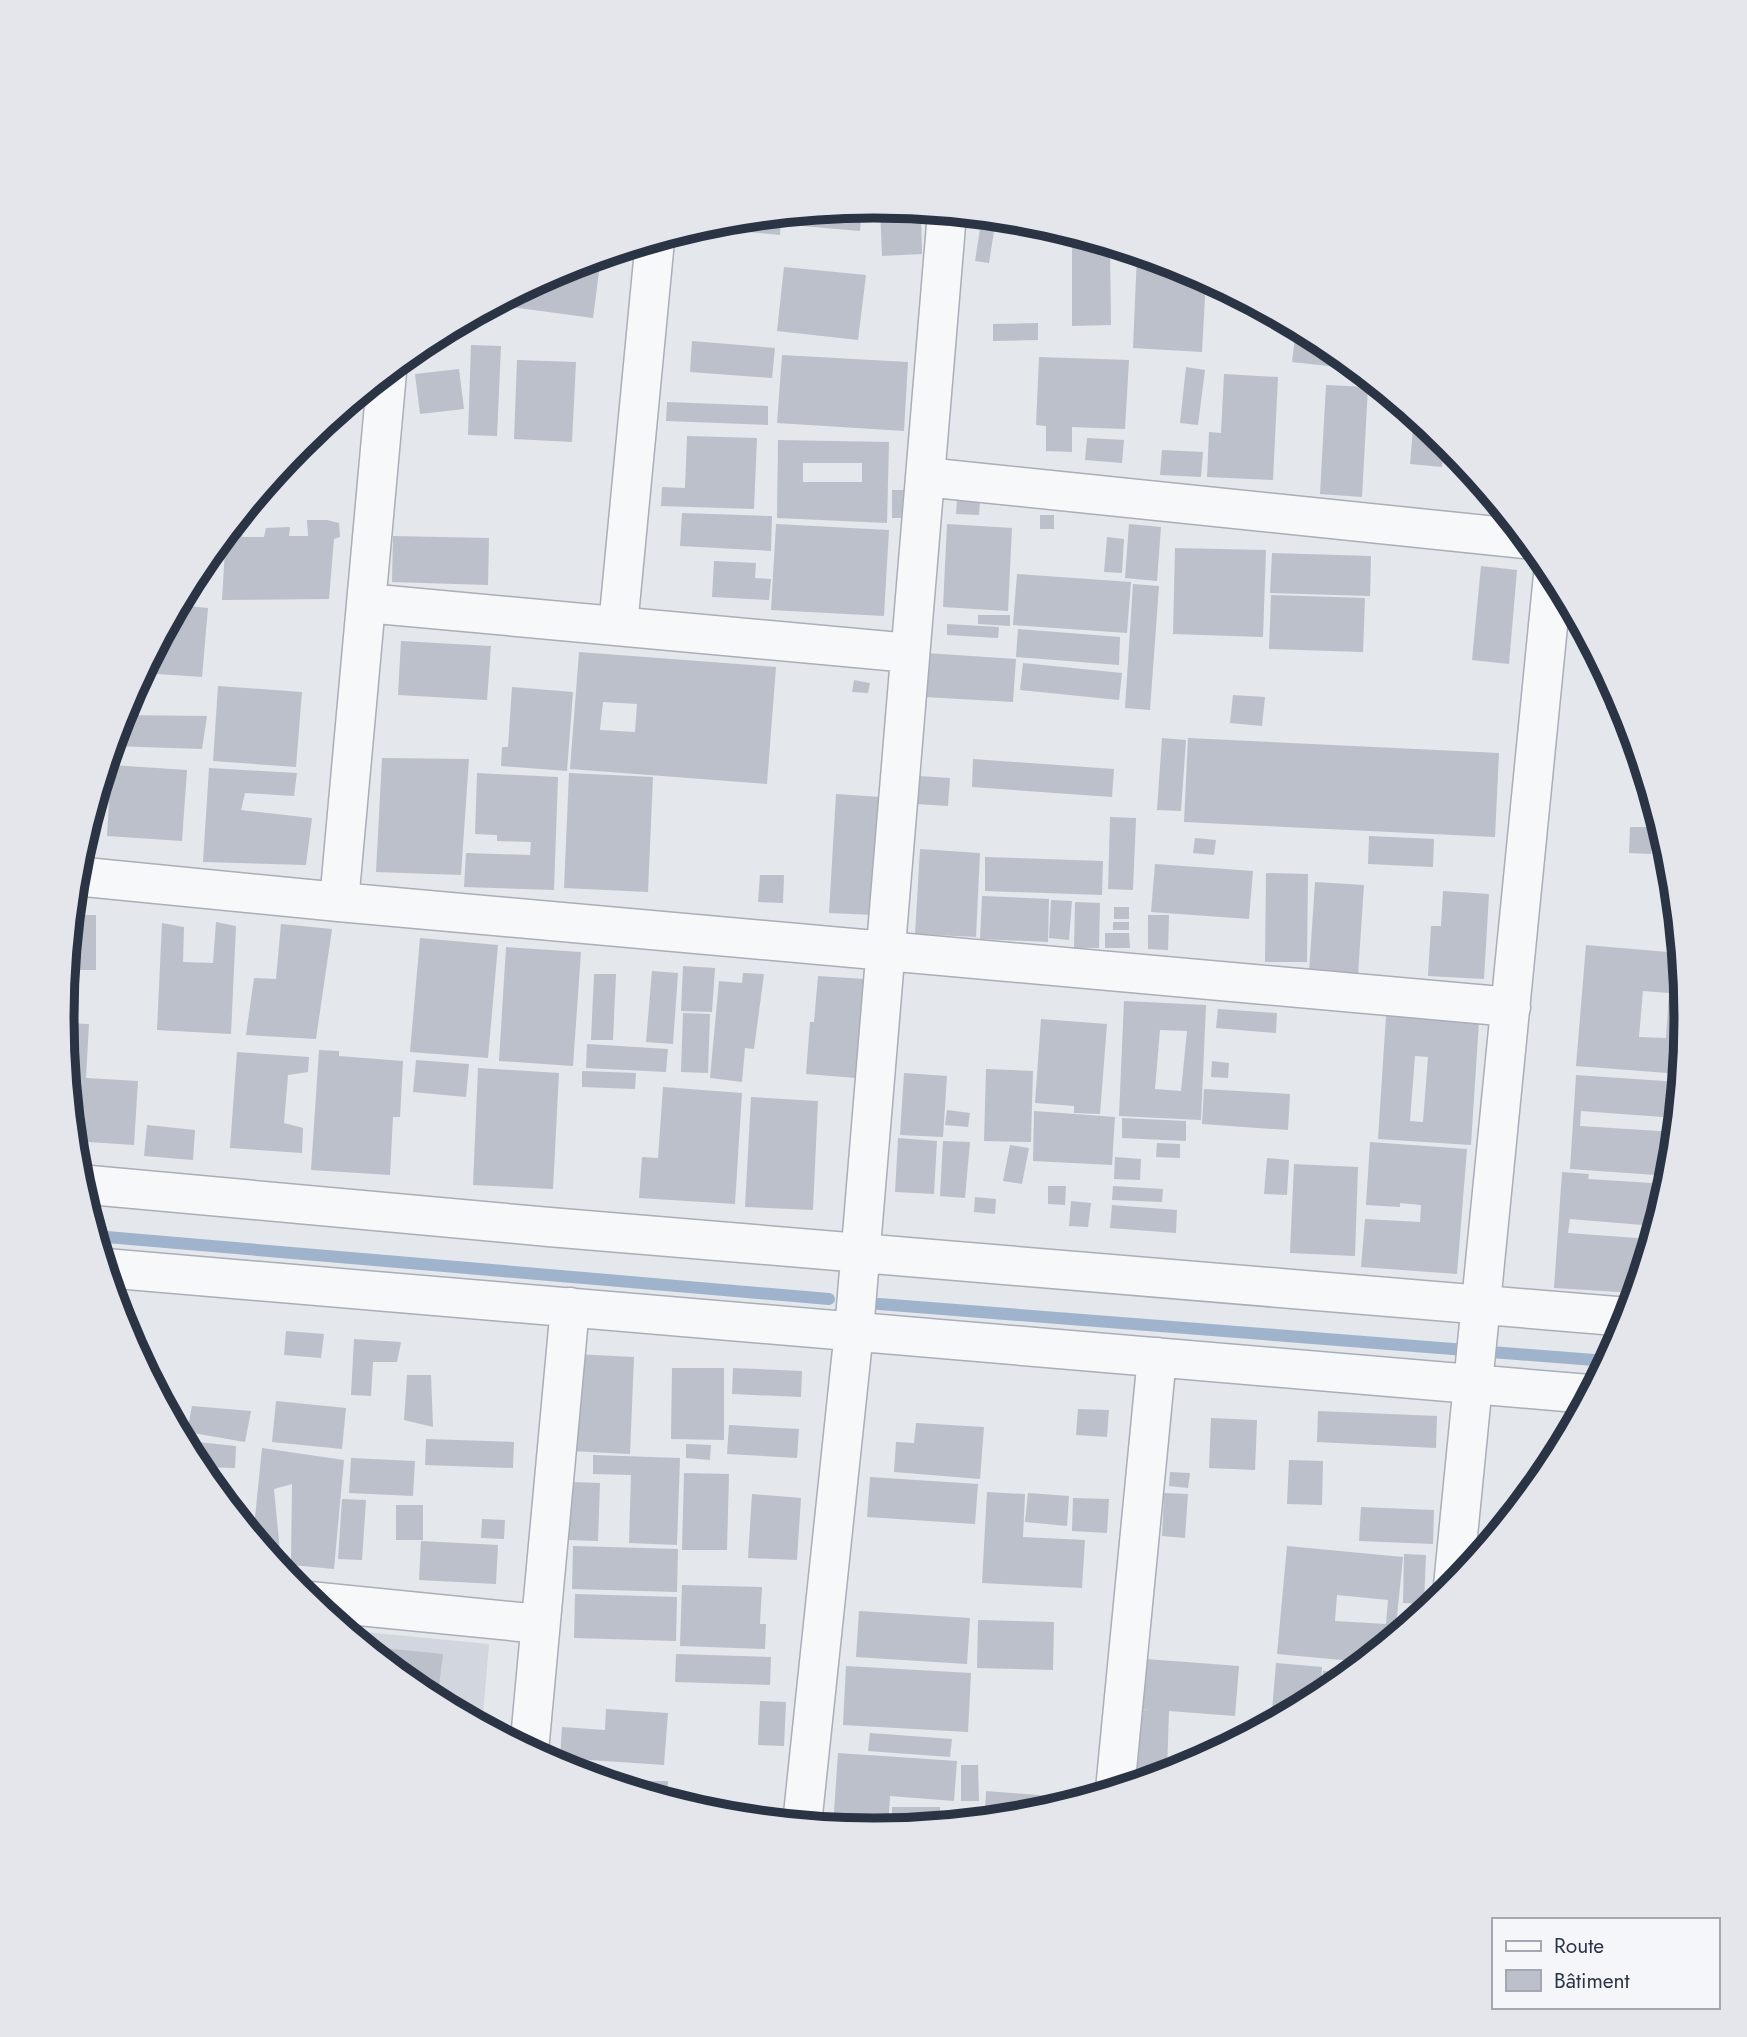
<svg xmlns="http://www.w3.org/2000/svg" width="1747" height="2037" font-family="Jost,sans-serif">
<rect width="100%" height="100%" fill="#e4e7ec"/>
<!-- built -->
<path fill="#d2d6de" d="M344,1630L489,1644L482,1726L422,1694Z"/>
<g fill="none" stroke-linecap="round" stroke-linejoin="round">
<!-- stream -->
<path stroke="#9fb4cc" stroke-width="12" d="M95,1236L829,1299
M879,1304L1607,1361"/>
</g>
<!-- building -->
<path fill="#bbc0ca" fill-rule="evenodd" d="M862,207L860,231L790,225L791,214Z
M880,207L921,211L922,254L882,256Z
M781,215L780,235L699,227L715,222Z
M980,229L994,231L989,263L975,261Z
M1072,244L1110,246L1111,325L1072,326Z
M1137,254L1185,268L1206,279L1202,352L1133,348Z
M601,256L593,318L511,307L513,295L563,268Z
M784,267L866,275L858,340L777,331Z
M1038,323V340L993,341V324Z
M1296,329L1325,343L1356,369L1292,362Z
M692,341L775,348L772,378L690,372Z
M471,345L501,346L497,436L468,435Z
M782,355L908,362L904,431L777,423Z
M1039,357L1129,360L1125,429L1072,427V452L1046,451V426L1036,425Z
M517,360L576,362L572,442L514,439Z
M1186,367L1205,370L1198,425L1180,423Z
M459,369L464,409L420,414L415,374Z
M1224,374L1278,377L1273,480L1207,477L1209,432L1221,433Z
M1326,385L1368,387L1362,497L1320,494Z
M667,402L768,406V425L666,421Z
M1414,417L1445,442L1442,467L1410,464Z
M687,436L757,438L754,509L661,506L662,487L685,488Z
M1087,438L1124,440L1122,463L1085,460Z
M778,440L889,442L887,523L777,518ZM803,463H862V482H803Z
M1162,450L1203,452L1201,477L1160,475Z
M892,490H910L909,518H892Z
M957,499L980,501L979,515L956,514Z
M682,513L772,516L771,551L680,546Z
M1040,515H1054V529H1040Z
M307,520H327L339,523L340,537L334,539L329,599L222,600L226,533L231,528L244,527L242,537H264L266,528L290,527L289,536H308Z
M776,524L889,530L884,616L771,610Z
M947,524L1012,528L1008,611L943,607Z
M1129,524L1161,527L1157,581L1125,578Z
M393,536L489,538L488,585L392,582Z
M1107,537L1124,539L1122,573L1104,572Z
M1175,548L1266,550L1263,637L1173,634Z
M1272,553L1371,556L1370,596L1270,593Z
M714,561L756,563L755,578L771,579L769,600L712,597Z
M1481,566L1517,570L1509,664L1472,660Z
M1017,574L1131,582L1127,633L1013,625Z
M1133,584L1159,586L1150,710L1125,708Z
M1271,595L1365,598L1363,652L1269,649Z
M178,605L208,608L202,677L142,673Z
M978,615H1010V626L978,624Z
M947,624L999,627L998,638L947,635Z
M1018,629L1120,637L1119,665L1016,657Z
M401,641L491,646L487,700L398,695Z
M579,652L776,667L767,784L570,769ZM603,702L637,704L635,732L600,730Z
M926,653L1016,659L1013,702L924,697Z
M1023,663L1122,673L1119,700L1020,690Z
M1608,677L1624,708L1625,710L1606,709Z
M854,680L870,683L868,693L852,692Z
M218,686L302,692L296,767L213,761Z
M512,687L573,692L567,771L501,766L502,747H508Z
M1233,695L1265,697L1262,726L1230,723Z
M121,715L207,716L202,749L112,746Z
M1162,738L1186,740L1181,811L1157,810Z
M1188,738L1499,753L1495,837L1184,822Z
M382,758L469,759L461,875L376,872Z
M973,759L1114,769L1112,797L972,787Z
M111,765L187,770L182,841L107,836Z
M106,766L104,797H96Z
M209,768L297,773L294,796L245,793L241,810L312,818L306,865L203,862Z
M477,773L558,777L554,890L464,887L466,853L530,855L531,842L497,841V835L475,834Z
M569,773L653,777L648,892L564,888Z
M919,776L950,778L948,806L917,804Z
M836,794L881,797L874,915L829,913Z
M93,805L101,806L98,835L85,833Z
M1110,817L1136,818L1133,890L1108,889Z
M1630,827H1652L1651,854L1629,853Z
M1369,836L1434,839L1433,867L1368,864Z
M1195,838L1216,840L1214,855L1193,853Z
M920,849L980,853L976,937L915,934Z
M985,857L1103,861L1102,895L985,891Z
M1155,864L1253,871L1249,919L1151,912Z
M1266,873L1308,874L1307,962H1265Z
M760,875H784L783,903L758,902Z
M1315,882L1364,885L1358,975L1309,972Z
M1443,891L1489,894L1484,979L1428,976L1431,926H1441Z
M982,896L1049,899L1048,942L980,939Z
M1051,900L1072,901L1069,940L1049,938Z
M1075,902L1100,903L1099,948H1074Z
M1114,907H1129V919H1114Z
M73,915H96V970H73Z
M1148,915H1169L1168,950L1148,949Z
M216,922L236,926L231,1034L157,1030L162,923L184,927L183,962L213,963Z
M1113,922H1129V930H1113Z
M281,924L332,929L316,1039L246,1035L254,978L276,979Z
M1105,933H1129L1130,948H1105Z
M420,938L498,945L488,1058L410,1052Z
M1586,945L1679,953L1686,1019L1680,1074L1576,1066ZM1643,991L1669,993L1666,1038L1639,1037Z
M506,947L581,952L573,1066L499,1061Z
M683,966L715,968L712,1012L681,1011Z
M652,971L678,973L673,1044L646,1042Z
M743,973L764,974L754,1049L745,1048L742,1082L710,1078L719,981L742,983Z
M594,974H616L613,1040H591Z
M818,976L864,979L856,1078L806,1074L810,1022H814Z
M1124,1001L1206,1005L1201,1120L1119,1116ZM1160,1030L1187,1031L1181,1091L1155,1089Z
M1218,1009L1277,1013L1276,1033L1216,1028Z
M683,1013L710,1014L708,1073L681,1072Z
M1386,1016L1479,1021L1471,1145L1378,1139ZM1415,1056L1428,1057L1423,1122L1410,1121Z
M1041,1019L1107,1024L1100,1114L1074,1113V1106L1035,1103Z
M62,1023L89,1024L86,1078L138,1081L134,1145L73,1141Z
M587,1044L668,1049L666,1072L586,1068Z
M319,1050L339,1051V1056L403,1061L400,1117H393L390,1175L311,1170Z
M237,1052L309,1057L308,1072L288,1075L284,1123L303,1128L302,1153L230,1148Z
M416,1060L469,1064L466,1097L413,1092Z
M1212,1061L1229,1063L1228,1078L1211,1077Z
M478,1068L559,1073L553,1189L473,1185Z
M986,1069L1033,1071L1031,1142L984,1141Z
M582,1071L636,1073L635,1089L582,1087Z
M904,1073L947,1076L943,1137L900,1135Z
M1576,1075L1679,1082L1676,1118L1581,1111L1580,1126L1675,1132L1670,1176L1570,1169Z
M663,1087L742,1093L735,1204L639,1198L642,1157L658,1158Z
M1204,1089L1290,1094L1288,1130L1202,1124Z
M751,1097L818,1101L813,1210L745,1207Z
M947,1110L970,1113L968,1127L945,1125Z
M1034,1111L1115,1117L1112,1165L1033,1161Z
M1122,1118L1186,1121V1141L1122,1138Z
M147,1125L195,1130L193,1160L144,1156Z
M898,1138L937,1141L934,1194L895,1192Z
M943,1141L970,1142L965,1198L940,1196Z
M1370,1142L1467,1149L1457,1274L1361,1267L1365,1219L1420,1222L1421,1205L1400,1203V1207L1366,1205Z
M1157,1143L1180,1144V1158L1156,1157Z
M1010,1145L1029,1148L1022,1184L1003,1181Z
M1115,1157L1141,1159L1140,1180L1114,1179Z
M1267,1158L1289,1160L1287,1195L1264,1194Z
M1294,1164L1358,1167L1355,1256L1290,1253Z
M1562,1172L1589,1174L1588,1179L1668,1184L1655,1226L1570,1219L1568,1233L1651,1239L1635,1293L1554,1288Z
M1048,1186H1066L1065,1205L1048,1204Z
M1113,1186L1163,1189L1162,1202L1112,1200Z
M975,1197L996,1199L995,1214L974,1212Z
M1071,1201L1091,1203L1088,1227L1069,1226Z
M1112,1205L1177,1210L1176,1233L1110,1228Z
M286,1331L324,1334L321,1358L284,1355Z
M354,1339L401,1342L397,1362H373L371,1396L351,1395Z
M575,1354L634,1357L630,1454L570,1451Z
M672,1368H724V1440L671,1439Z
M733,1368L802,1371L801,1397L732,1394Z
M407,1375H431L433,1427L404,1420Z
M276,1401L346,1408L342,1449L272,1442Z
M192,1406L251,1411L245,1442L187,1432Z
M1078,1409L1109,1410L1107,1437L1076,1435Z
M1318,1411L1437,1416L1436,1448L1317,1442Z
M1211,1418L1257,1420L1255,1470L1209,1468Z
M916,1423L984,1427L980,1479L894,1472L896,1442L914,1443Z
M729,1425L799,1429L797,1458L727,1454Z
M426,1439L514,1442L513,1468L425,1465Z
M187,1441L236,1446L235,1468L197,1467L187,1449Z
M686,1444L711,1445L710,1460L686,1458Z
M262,1448L344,1460L334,1569L291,1565L292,1484L274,1489L281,1562L274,1563L253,1537Z
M593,1455L680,1458L677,1545L629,1543L631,1475L593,1474Z
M351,1458L415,1461L413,1496L349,1493Z
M1289,1460L1323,1461L1322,1505L1287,1504Z
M1170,1472L1190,1473L1188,1488L1169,1486Z
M684,1473L729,1474L727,1550H682Z
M870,1477L978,1484L975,1524L867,1517Z
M571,1482L600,1483L598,1541L568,1540Z
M987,1492L1025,1494L1023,1537L1085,1540L1082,1588L982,1583Z
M1028,1493L1069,1496L1067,1526L1025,1522Z
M1164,1493L1188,1494L1185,1538L1162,1536Z
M752,1494L801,1498L797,1560L748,1558Z
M1073,1498L1109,1499L1107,1533L1072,1531Z
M342,1499L366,1500L362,1560L338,1559Z
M396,1505H423V1540H396Z
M1361,1507L1434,1510L1433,1544L1359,1541Z
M482,1519L505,1520L504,1539L481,1538Z
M421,1541L498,1545L496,1584L419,1580Z
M573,1546L678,1549L677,1592L572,1589Z
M1287,1546L1403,1557L1395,1636L1363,1662L1277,1654ZM1337,1595L1388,1600L1386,1624L1335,1621Z
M1404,1554L1426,1555L1424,1604L1403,1603Z
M682,1585L762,1587L760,1624H766L765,1649L680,1646Z
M575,1594L677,1597L676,1641L574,1638Z
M859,1611L970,1618L967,1664L856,1657Z
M978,1620L1054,1622L1053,1670L977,1668Z
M364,1646L443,1654L437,1702L422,1694Z
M676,1654L771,1657L770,1685L675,1682Z
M1146,1659L1239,1666L1235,1716L1169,1711L1167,1770L1131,1768L1133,1709L1152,1710L1142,1709Z
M1276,1663L1322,1667L1320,1697L1271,1723Z
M846,1666L971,1673L968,1732L843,1725Z
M1323,1671L1351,1672L1322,1696Z
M760,1701L786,1702L784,1746L758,1745Z
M606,1709L668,1713L664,1765L560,1758L562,1727L605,1730Z
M870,1733L952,1739L950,1757L868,1751Z
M838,1753L957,1761L954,1801L890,1796L888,1829L873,1831L833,1827Z
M961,1765H978L979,1801H961Z
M602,1781H668L667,1801Z
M986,1791L1051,1796L1050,1810L1032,1815L973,1821V1812H985Z
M892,1807H940V1824L892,1829Z"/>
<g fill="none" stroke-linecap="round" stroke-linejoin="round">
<defs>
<path id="minor" d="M925,477L1525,539
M366,603L910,653
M618,626L655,240
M75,876L339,902L1511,1007
M339,902L387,372
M79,1184L549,1227L1628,1317
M105,1268L1589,1394
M1453,1586L1553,575
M309,1601L540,1624
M529,1751L570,1307
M1115,1790L1157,1357
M802,1824L854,1331L947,213"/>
</defs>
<!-- minor casing -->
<use href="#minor" stroke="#a9aeb7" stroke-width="41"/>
<!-- minor -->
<use href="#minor" stroke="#f7f8fa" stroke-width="38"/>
</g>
<!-- crop -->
<path d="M0 0H1747V2037H0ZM74 1018a800 800 0 1 1 1600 0a800 800 0 1 1-1600 0Z" fill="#e4e6eb" fill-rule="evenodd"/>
<path fill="none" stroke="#2b3445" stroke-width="9" d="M74 1018a800 800 0 1 1 1600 0a800 800 0 1 1-1600 0Z"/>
<!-- legend -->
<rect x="1492" y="1918" width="228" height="91" fill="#f4f6f9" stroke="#a4a8b1" stroke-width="2"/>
<rect x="1506" y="1941" width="35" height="10" fill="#f7f8fa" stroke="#a4a8b1" stroke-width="2"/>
<text x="1554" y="1953" font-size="21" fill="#2b3445">Route</text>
<rect x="1506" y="1970" width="35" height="21" fill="#bbc0ca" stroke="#a4a8b1" stroke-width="2"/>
<text x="1554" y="1988" font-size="21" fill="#2b3445">Bâtiment</text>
</svg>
